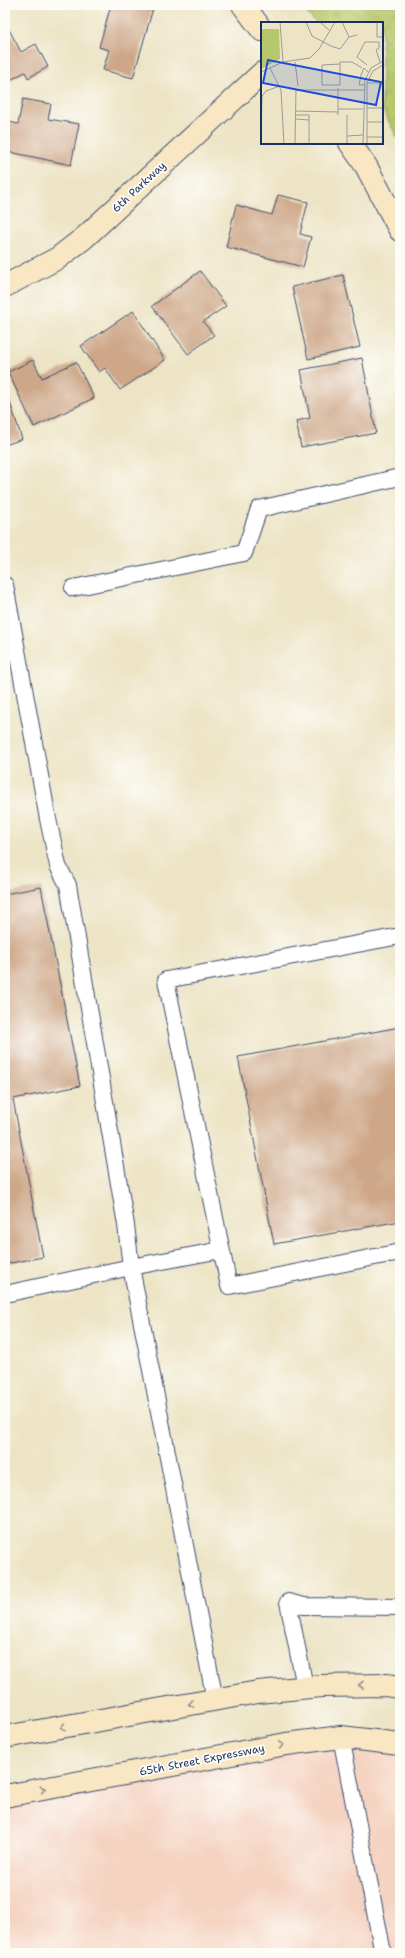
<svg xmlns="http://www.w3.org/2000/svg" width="405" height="1958" font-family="'Shantell Sans',sans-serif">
<defs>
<pattern id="park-crowns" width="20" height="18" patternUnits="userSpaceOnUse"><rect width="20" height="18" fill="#b6c86b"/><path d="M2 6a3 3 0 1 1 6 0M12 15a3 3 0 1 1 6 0" fill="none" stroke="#9cac5f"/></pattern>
</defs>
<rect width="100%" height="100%" fill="#fdfcf7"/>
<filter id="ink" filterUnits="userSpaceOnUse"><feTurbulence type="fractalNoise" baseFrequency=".025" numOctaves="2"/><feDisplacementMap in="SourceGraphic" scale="8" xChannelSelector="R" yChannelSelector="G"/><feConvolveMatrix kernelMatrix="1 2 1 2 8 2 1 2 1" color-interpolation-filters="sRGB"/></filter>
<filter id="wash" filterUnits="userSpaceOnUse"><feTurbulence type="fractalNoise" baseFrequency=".012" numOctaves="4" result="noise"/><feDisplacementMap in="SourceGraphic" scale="16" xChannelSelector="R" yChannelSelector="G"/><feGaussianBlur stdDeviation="0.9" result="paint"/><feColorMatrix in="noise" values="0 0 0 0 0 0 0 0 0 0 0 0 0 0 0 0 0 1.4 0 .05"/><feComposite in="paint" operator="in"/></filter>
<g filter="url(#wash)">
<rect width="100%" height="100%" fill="#ede4c5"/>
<!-- built -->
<path fill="#f5d3c1" d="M286,1744L400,1747V1953H5V1796Z"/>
<!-- park -->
<path fill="url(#park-crowns)" stroke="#687c64" d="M299,5H400V142L382,109V23H316Z"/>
<g id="blocks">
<!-- building -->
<path fill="#cea789" d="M111,5H154L133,78L103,70L109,50L99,47Z
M5,22L21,52L36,44L48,67L28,78L25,72L5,83Z
M23,99L51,104L48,119L79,124L71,165L5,151V121L18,124Z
M278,195L308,202L300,234L311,237L303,267L226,247L236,205L272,215Z
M200,271L226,306L203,322L214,335L188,354L152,306Z
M343,275L360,347L308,359L292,287Z
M133,311L165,360L120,390L105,368L99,372L81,346Z
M362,358L376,433L301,447L296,421L310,418L301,370Z
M33,360L42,378L76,362L94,398L34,427L8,372Z
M5,387L22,439L5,445Z
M41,887L80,1086L13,1099L43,1257L5,1264V894Z
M400,1027V1221L274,1244L238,1057Z"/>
</g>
</g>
<g filter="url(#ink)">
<use href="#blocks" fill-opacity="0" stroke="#3a4a6d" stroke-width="1"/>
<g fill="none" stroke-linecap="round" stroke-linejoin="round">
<defs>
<path id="lane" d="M5,585L48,819L58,866L68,885L126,1225L131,1267L215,1700
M73,588L244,553L259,509L400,477
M400,936L166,980L229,1286L400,1252
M5,1294L131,1267L221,1250
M305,1687L288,1602L304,1606L400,1607
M341,1737L383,1953"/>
<path id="secondary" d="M243,5L262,30
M350,143L366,166L400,230
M5,286L58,258L84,238L262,73
M5,1737L258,1692L321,1686L386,1685L400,1687
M5,1796L286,1744L341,1737L400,1744"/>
</defs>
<!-- lane casing -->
<use href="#lane" stroke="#3a4a6d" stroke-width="18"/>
<!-- secondary casing -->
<use href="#secondary" stroke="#3a4a6d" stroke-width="24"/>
<!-- lane -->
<use href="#lane" stroke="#fff" stroke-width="16"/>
<!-- secondary -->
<use href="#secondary" stroke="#f9e7c3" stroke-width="22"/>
</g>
<!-- one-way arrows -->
<defs><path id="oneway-chevron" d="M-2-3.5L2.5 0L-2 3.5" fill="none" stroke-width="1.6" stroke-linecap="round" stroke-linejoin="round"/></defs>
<g stroke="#8a8b90">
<use href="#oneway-chevron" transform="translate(361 1685) rotate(179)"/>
<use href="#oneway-chevron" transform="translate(191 1704) rotate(170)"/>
<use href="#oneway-chevron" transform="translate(63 1727) rotate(170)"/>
<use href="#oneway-chevron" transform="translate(281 1745) rotate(-10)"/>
<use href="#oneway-chevron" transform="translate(43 1789) rotate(-11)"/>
</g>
</g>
<g text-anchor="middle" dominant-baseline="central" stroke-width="3.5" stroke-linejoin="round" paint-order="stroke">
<!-- street labels -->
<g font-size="11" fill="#1b2f5e" stroke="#fdfcf7">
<text transform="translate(139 187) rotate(-43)">6th Parkway</text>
<text transform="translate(202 1760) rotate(-11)">65th Street Expressway</text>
</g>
</g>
<!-- overview -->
<g transform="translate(261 22)">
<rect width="122" height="122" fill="#ede4c5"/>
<path d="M0,7H18L19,37L0,47Z" fill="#b6c86b"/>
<path fill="none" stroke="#999c9c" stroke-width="1" d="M19,0L22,40M45,0L51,14L70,24L79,27L88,15M59,0L68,8M81,0L88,15L96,13M116,0V15H122M34,40L37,64M79,42L61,43V63H79V40H91L101,46M106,43L96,35L104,20H118V26L115,28L119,40M9,46L20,68L23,122M0,50L22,40L49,36L58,27L74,0M106,61H122M103,63H98L100,53L103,46L107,50M77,66V93M106,86H122M77,87H102M35,89L77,90M35,93H48V122M35,97L48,98M106,100H122M86,114L102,113M106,115H122M0,117L1,74L5,69L19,64M34,121L35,68H103M86,122V93M102,122L104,58L110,46L122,39M106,122V61L112,49L122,43"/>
<path fill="#1d4ed8" fill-opacity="0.15" stroke="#1d4ed8" stroke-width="2" d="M7,38L120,60L115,83L2,61Z"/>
<rect width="122" height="122" fill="none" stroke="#1b2f5e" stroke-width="2"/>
</g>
<!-- margin -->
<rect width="405" height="1958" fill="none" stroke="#fdfcf7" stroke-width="20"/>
</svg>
